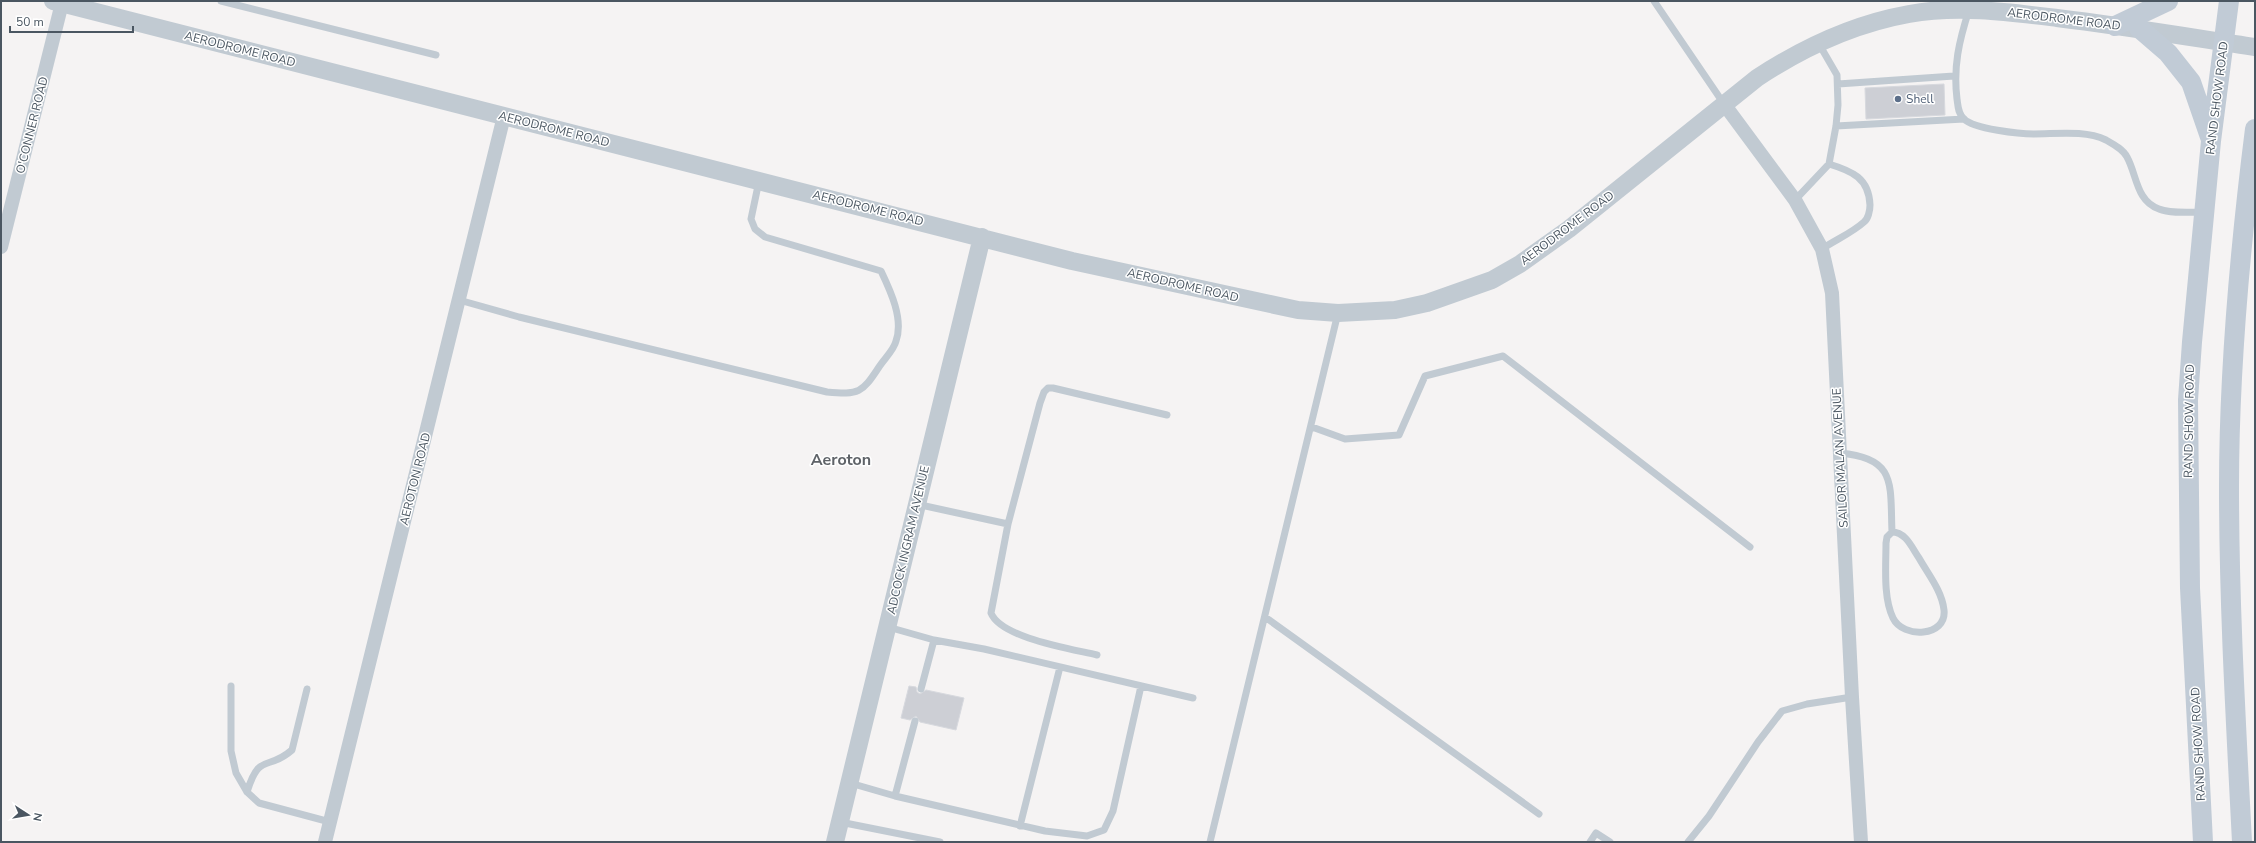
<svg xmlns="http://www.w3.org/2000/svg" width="2256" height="843" font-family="'Nunito Sans',sans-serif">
<rect width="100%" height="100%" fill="#f5f3f3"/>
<!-- building -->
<path fill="#cdcfd5" stroke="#d7d9de" d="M1944,84L1945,115L1866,119L1865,88Z
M909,686L916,687L917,692L920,694L926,690L964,698L956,730L920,722L916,716L910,720L901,718Z"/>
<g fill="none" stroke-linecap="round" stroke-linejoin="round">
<!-- service -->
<path stroke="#c1cad2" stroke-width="7" d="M221,1L436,55
M1654,1L1724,104
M1969,10C1959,41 1953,67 1957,99C1958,106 1958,114 1964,119C1974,129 2020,134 2034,134C2057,134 2085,130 2106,140C2113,144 2123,149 2127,157C2137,175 2136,201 2159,209C2171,214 2190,212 2204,212
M1838,84L1954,76
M1836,126L1964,119
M1795,200L1829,164L1836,126L1838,105L1837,75L1819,44
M1822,249C1835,240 1852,233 1864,222C1868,219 1870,211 1870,205C1869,178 1852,171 1829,164
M459,300L519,317L827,392C859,395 862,393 879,367C884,359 894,350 896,341C904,319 890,290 881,271L765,237L755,229L751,219L759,181
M1312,427L1345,439L1399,435L1425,376L1503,356L1750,547
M1840,453C1897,458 1890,484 1892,532
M916,504L1008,524
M1892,532C1906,532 1912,548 1919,558C1928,574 1942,591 1944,610C1947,637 1903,639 1893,618C1883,597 1886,566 1886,543L1887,537Z
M1265,617L1539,814
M888,627L934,640L921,689
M934,640L984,649L1193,698
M1097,655C1072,649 1001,638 991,613L1008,524L1040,403L1044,392L1048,388H1053L1167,415
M231,686V751L236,773L247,792L259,803L330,822
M850,783L895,796L915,721
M247,792C260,751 267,772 292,750L307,689
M895,796L1045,831L1087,836L1104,830L1113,811L1141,686
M840,822L940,842
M1020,826L1060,667
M1210,842L1338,313
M1590,842L1596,833L1610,842
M1688,842L1709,816L1758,742L1782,711L1807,704L1852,697"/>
<!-- minor -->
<path stroke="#c1cad2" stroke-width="14" d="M1724,104L1795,200L1822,249L1832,293L1852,697L1861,842
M1,247L62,3
M325,842L504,116"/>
<!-- tertiary -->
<path stroke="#c1cad2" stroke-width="18" d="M53,1L1072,261L1298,310L1338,313L1395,310L1427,303L1492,280L1520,264L1569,229L1757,78C1804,47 1853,24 1909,14C1957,5 2009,12 2057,18C2123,26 2189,37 2255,47
M835,842L982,237"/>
<!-- secondary -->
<path stroke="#c1cbd6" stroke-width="20" d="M2115,26L2168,1
M2139,28L2168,53L2191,82L2210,137
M2203,842L2190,588L2188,400L2192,342L2211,141L2229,1
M2242,842C2236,724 2229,605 2229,487C2229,367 2240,248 2255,129"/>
</g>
<!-- markers -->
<circle fill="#5c6f8a" stroke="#fff" stroke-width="1.5" cx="1898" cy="99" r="4"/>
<g text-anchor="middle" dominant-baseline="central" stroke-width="3" stroke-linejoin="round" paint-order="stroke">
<!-- street labels -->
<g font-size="12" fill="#4a5661" stroke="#fff">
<text transform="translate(2064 19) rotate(7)">AERODROME ROAD</text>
<text transform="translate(240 49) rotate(14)">AERODROME ROAD</text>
<text transform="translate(2217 98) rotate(-83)">RAND SHOW ROAD</text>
<text transform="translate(32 125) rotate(-76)">O'CONNER ROAD</text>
<text transform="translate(554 129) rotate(14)">AERODROME ROAD</text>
<text transform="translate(868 208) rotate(14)">AERODROME ROAD</text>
<text transform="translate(1567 228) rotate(-37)">AERODROME ROAD</text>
<text transform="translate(1183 285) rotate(13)">AERODROME ROAD</text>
<text transform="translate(2189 421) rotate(-89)">RAND SHOW ROAD</text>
<text transform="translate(1840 458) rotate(-93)">SAILOR MALAN AVENUE</text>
<text transform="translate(415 479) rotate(-76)">AEROTON ROAD</text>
<text transform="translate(908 540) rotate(-77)">ADCOCK INGRAM AVENUE</text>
<text transform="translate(2198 744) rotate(-93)">RAND SHOW ROAD</text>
</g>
<!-- service labels -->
<g font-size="12" fill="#4e5e75" stroke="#fff" text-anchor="start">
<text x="1906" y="99">Shell</text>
</g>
<!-- district labels -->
<g font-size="16" font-weight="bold" fill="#5f6368" stroke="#fff">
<text x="841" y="460">Aeroton</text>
</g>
</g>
<!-- border -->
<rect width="2256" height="843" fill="none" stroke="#4a5661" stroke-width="4"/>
<!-- north arrow -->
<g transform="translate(28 815) rotate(102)" stroke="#ffffff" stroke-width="3" paint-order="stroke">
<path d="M0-3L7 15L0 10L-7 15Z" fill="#4a5661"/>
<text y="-6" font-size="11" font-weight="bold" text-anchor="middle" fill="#4a5661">N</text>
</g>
<!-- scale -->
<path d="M10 26v6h123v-6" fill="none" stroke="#4a5661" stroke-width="2"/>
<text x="16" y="26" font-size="12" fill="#4a5661" stroke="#ffffff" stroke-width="3" paint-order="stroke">50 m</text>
</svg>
